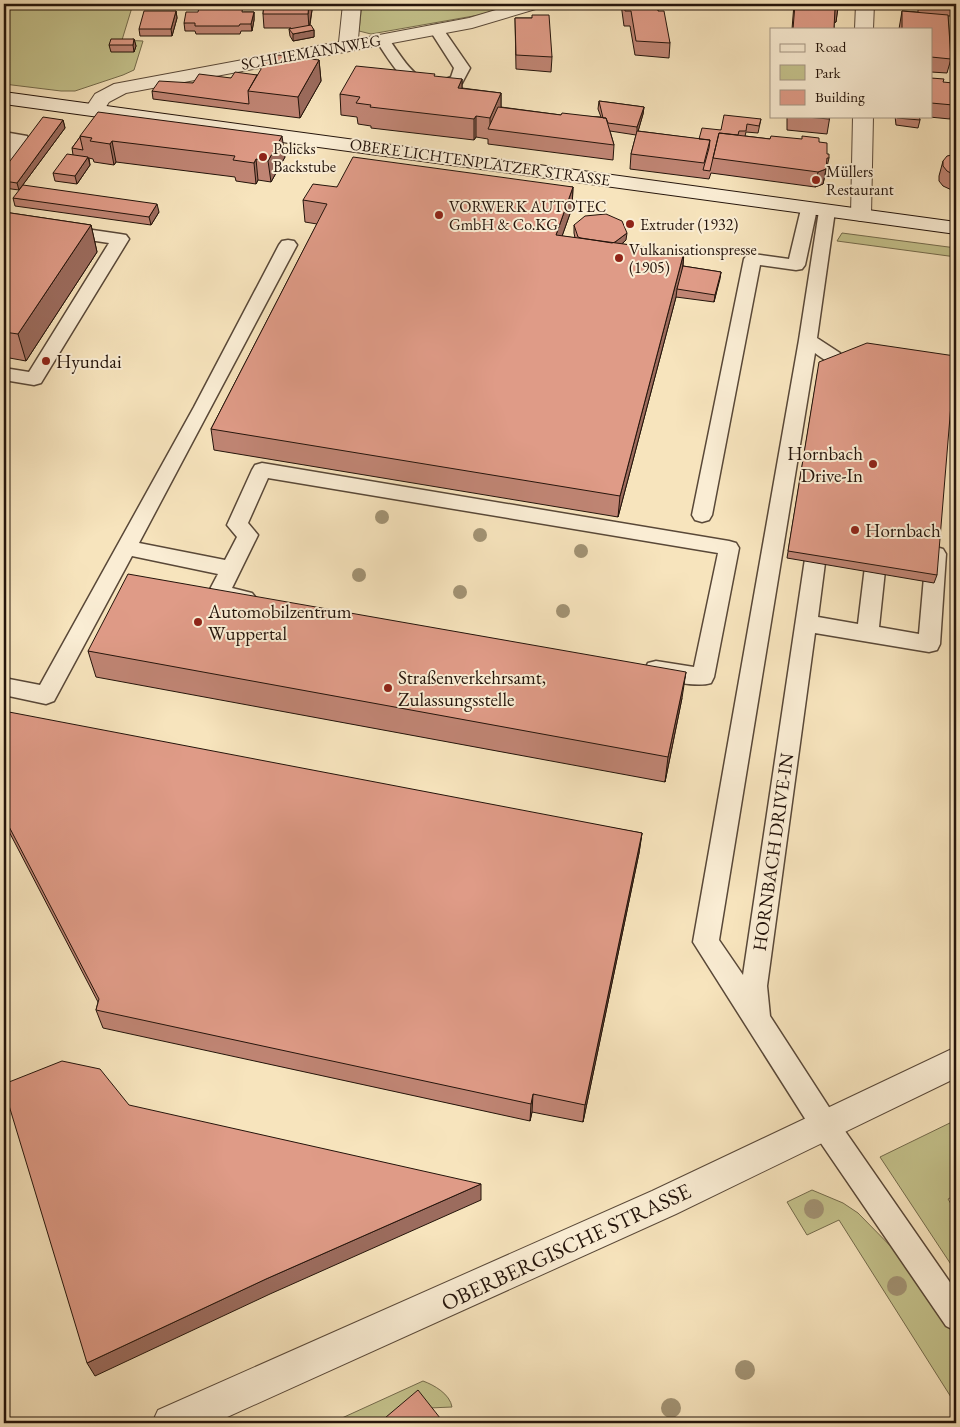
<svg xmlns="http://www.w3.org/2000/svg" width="960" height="1427" font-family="'EB Garamond',serif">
<rect width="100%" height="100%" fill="#f7e4bd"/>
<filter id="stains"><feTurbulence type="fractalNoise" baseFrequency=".004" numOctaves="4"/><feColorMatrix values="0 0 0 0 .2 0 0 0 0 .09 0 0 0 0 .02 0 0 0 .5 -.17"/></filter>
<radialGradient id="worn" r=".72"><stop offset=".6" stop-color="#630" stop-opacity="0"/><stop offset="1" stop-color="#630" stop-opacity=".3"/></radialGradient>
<!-- green -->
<path fill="#c4c28c" stroke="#746b4c" d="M4,4H133L122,40L143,41L134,70L123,75L75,91H61L4,84Z
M362,4H516L479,15L371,34L359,31Z
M842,233L956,248V257L837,241Z
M956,1120V1159L954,1161L956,1164V1195L948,1199L956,1212V1272L880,1157Z
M812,1190L843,1203L858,1213L911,1267L956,1338V1405L839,1220L807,1235L787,1202Z
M423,1381C434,1385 450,1394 452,1407L429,1408L385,1423H331Z"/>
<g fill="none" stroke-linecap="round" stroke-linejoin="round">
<defs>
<path id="service" d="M436,25L441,26L470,68L462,83C412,103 400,76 375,39L377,36H387C396,49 414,80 431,82C438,82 444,80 451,77L454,68L429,29L431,26Z
M4,132L27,136L29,139L10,165L4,167V151L10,143L4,142Z
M809,204L815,205L817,209L805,265L802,269L796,270L760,265L712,515L709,520L702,522L695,520L692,515L744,259L747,255L753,254L789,259L801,209L803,205Z
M827,206L833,207L835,211L817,338L840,353L852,371L850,375C835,379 835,369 826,361C823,358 818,356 815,353L719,940L743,975L809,532L812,527L819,525L826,527L829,532L818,617L858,624L868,542L871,537L878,535L885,537L888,542L879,627L919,634L926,554L929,549L936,547L943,549L946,554L940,644L937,650L929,652L815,633L767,986L770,1016L836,1118L956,1291V1331L946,1326L816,1136L693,942L799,340L819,211L821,207Z
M4,217L120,234L126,235L129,239L41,383L34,385L4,380V368L29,372L109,243L4,227Z
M288,240L294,241L297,245L139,543L225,560L237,537L227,525L252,470L255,465L262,463L729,541L736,543L739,548L714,677L711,683C696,688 664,680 648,675L645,669L648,663L656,661L694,667L718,553L268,478L248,523L258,535L232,588L252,593L256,598L252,603L245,606L212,598L208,593L218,574L132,556L54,701L46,704L4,695V678L40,685L194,407L279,245L282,241Z"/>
<path id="minor" d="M343,4H361L358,39L469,18L516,4H542L539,8L472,28L126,93L109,102L102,113L95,115L88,113L85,109L95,94L114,84L339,42Z
M856,4H874L873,29H855Z
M853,116H873L871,215L868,219L861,221L854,219L851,215Z"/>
<path id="tertiary" d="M956,1047V1078L676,1214L214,1423H152L158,1410L652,1191Z"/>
<path id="secondary" d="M4,92L956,222V234L4,104Z"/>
</defs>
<!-- service casing -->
<use href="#service" stroke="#594838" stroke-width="3"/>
<!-- minor casing -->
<use href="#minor" stroke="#594838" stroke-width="2"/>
<!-- tertiary casing -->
<use href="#tertiary" stroke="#594838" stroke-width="2"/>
<!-- secondary casing -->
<use href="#secondary" stroke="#24140b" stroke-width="2"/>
<!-- service -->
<use href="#service" fill="#faedd4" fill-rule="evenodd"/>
<!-- minor -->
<use href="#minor" fill="#faedd4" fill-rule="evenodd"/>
<!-- tertiary -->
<use href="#tertiary" fill="#faedd4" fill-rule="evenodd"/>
<!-- secondary -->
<use href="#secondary" fill="#faedd4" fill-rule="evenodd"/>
</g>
<!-- trees -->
<g fill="#a29374">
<circle cx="382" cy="517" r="7"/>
<circle cx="480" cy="535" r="7"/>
<circle cx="581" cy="551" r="7"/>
<circle cx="359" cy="575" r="7"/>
<circle cx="460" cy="592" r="7"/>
<circle cx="563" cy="611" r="7"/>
<circle cx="814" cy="1209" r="10"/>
<circle cx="897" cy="1286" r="10"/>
<circle cx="745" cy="1370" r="10"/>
<circle cx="671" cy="1408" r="10"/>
</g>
<!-- wall -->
<path fill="#c08574" stroke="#24140b" d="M264,4H311L312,10L310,25L314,30V37L293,41L290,36L289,29L291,28H264L263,14Z
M621,4H657L658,11L670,43L669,58L635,55L630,26H624Z
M794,4H838L836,22L834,23V28L836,29H792Z
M918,4H956V16H948L951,59L947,73L931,72V29H899L902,11L918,12Z
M176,11L177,18L172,36H140L139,29Z
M244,12H254V20L252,31H241L240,34H196L195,31H185L184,23Z
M515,18H532L552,57L551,72L516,69Z
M134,39L136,46L134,52H111L109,45Z
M319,60L321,81L300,118L153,99L152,91L193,83L257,75Z
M931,78L943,82L953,105L950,119L919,116L920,120L918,128L896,125L895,116H931Z
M462,79V88L501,93V107L561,115L601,117L598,109L599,101L644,107L643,114L638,131L699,139L721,130L761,119L758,133L746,132L745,136L770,139L819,142L829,158L823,184L815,187L711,173L709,179L630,169L631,154L636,135L610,131L614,145L613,160L488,144V139L476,137L474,140L371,128V126L358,124L357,117L341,115L340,94Z
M787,116H830L827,134L787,130Z
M63,120L65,128L19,190L4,188V169Z
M80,136L285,157L271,182L258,180L256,184L236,181L235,177L116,162L114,165L94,162L93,159L89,158L90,165L77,184L55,181L53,173L73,155L72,148L80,137Z
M956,154V192L943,186L939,181V176L943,161Z
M337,187H573L572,208L562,236L575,238L574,233V225L626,240L622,244L684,252L683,266L721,272L714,302L676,297L618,517L214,450L211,429L317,224L305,222L303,200Z
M13,198L159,212L151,225L15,206Z
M4,212L91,225L97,252L26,361L4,357Z
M818,370L937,575L934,583L787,558Z
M88,651L682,698L665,782L96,677Z
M4,722L642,833L639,853L583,1122L532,1112L530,1121L103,1028L96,1010L98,1002L4,822Z"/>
<!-- shaded-wall -->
<path fill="#9c6c5e" stroke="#24140b" d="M309,4H311L312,10L309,28L308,14Z
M838,8L836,22L832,23L835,9Z
M176,11L177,18L172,36L171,29Z
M254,12V20L252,31L251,24Z
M314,30V37L293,41V34Z
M134,39L136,46L134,52L133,45Z
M319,60L321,81L300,118L298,97Z
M462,79V100L458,88Z
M501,93V114L490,129V118Z
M644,107L643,114L637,135V127Z
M476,116V137L474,140V119Z
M63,120L65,128L19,190L17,183Z
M282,136L285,157L271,182L268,161Z
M112,141L116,162L114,165L110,144Z
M88,157L90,165L77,184L75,176Z
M256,159L258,180L256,184L254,163Z
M826,169L823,184L815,187L818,172Z
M573,187L572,208L555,256L556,235Z
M157,204L159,212L151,225L149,217Z
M91,225L97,252L26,361L18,334Z
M627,233L626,240L615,250V242Z
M684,252L682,274L677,289L676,297L618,517L620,496Z
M721,272L720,279L714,302L715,295Z
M686,672L682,698L665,782L668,757Z
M642,833L639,853L583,1122L585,1105Z
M533,1094L532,1112L530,1121L531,1104Z
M481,1184V1200L270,1294L95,1376L87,1363L266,1279Z"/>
<!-- building -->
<path fill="#df9b87" stroke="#24140b" d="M200,4H243L242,12H254L251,24H240L239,26H195V23H184L186,12H198Z
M264,4H309L308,14H263Z
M624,4H657L658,11H664L670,43L636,41L631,11H625Z
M795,4H838V8L835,9L834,28L836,29H793Z
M919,4H956V9L919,6Z
M144,11H176L171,29H139Z
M902,11L948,15L951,59L931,57V29H902Z
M532,15H549L552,57L516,55L515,18H532Z
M311,25L314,30L293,34L289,29Z
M111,39H134L133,45H109Z
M270,54L319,60L298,97L248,91Z
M356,66L435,74L434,76L462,79L458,88L501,93L490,118L476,116L474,119L370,107L371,105L356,103L360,97L340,94Z
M235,72L257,75L248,91L249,104L152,91L159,81L193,83L199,74L231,78Z
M931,78L944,79L943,82L953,83V105L931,103Z
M599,101L644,107L637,127L608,123L606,118H603Z
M498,107L561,115L562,113L606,118L614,145L488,129Z
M98,112L282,136L268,161L256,159L254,163L233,160L235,156L112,141L110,144L90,141L92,138L80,136Z
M724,115L761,119L759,126L747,124L746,131H739L738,135L719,133L713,158L710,171L703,170L709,148L710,140L699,139L702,128L721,130Z
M795,116H830L829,119Z
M897,116H919L920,120L897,118Z
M43,117L63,120L17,183L4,181V169Z
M637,131L710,140L704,163L631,154Z
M719,133L770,139L771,136L802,139V136L819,138V142L827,143V154H829V158H827L826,169L818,172L713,158Z
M80,137L83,150L72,148Z
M67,154L88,157L75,176L53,173Z
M956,154V176L947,171L943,166V161L947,156Z
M353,157L573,187L556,235L684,252L620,496L211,429L327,204L303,200L313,184L337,187Z
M23,185L157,204L149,217L13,198Z
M4,212L91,225L18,334L4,332Z
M606,214L622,221L627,233L615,242L612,243L581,238L578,237L574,225L585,216Z
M683,266L721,272L715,295L677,289Z
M867,343L955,356L937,575L788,551L819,362Z
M128,574L686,672L668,757L88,651Z
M9,712L642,833L585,1105L533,1094L531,1104L96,1010L99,999L4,817V722Z
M62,1061L100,1069L129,1105L481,1184L266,1279L87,1363L4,1089V1084Z
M418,1390L444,1423H379Z"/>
<!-- markers -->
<g fill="#8f2418" stroke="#faedd4" stroke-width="2">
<circle cx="263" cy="157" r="5"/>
<circle cx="816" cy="180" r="5"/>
<circle cx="439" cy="215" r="5"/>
<circle cx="630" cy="224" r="5"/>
<circle cx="619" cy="258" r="5"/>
<circle cx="46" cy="361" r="5"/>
<circle cx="873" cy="464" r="5"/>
<circle cx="855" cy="530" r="5"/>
<circle cx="198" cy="622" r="5"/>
<circle cx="388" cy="688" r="5"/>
</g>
<g text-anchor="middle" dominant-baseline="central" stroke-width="4" stroke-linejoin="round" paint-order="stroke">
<!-- far-street labels -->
<g font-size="16" fill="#24140b" stroke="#faedd4">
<text transform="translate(311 52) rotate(-10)">SCHLIEMANNWEG</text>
<text transform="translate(480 162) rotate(8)">OBERE LICHTENPLATZER STRASSE</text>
</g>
<!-- far-poi labels -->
<g font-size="16" fill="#24140b" stroke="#faedd4" text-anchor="start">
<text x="273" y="148">Policks<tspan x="273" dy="18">Backstube</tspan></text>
<text x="826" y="171">Müllers<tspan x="826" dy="18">Restaurant</tspan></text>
<text x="449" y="206">VORWERK AUTOTEC<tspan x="449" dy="18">GmbH &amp; Co.KG</tspan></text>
<text x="640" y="224">Extruder (1932)</text>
<text x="629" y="249">Vulkanisationspresse<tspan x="629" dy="18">(1905)</tspan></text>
</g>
<!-- poi labels -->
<g font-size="19" fill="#24140b" stroke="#faedd4" text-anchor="start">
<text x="56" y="361">Hyundai</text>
<text x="863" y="453" text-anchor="end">Hornbach<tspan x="863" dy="22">Drive-In</tspan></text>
<text x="865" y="530">Hornbach</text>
<text x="208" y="611">Automobilzentrum<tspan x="208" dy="22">Wuppertal</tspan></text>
<text x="398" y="677">Straßenverkehrsamt,<tspan x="398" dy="22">Zulassungsstelle</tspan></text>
</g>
<!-- street labels -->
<g font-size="19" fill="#24140b" stroke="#faedd4">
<text transform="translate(773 852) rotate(-82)">HORNBACH DRIVE-IN</text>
</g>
<!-- near-street labels -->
<g font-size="22" fill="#24140b" stroke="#faedd4">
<text transform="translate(566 1247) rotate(-25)">OBERBERGISCHE STRASSE</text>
</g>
</g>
<!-- margin -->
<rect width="960" height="1427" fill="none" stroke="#f7e4bd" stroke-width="20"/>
<rect x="5" y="5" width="950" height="1417" fill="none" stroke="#24140b" stroke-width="2.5"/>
<rect x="10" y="10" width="940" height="1407" fill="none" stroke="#24140b"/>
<!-- legend -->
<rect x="770" y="28" width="162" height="90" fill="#faedd4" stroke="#a49684"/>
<rect x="780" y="44" width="25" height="8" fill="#faedd4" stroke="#a49684"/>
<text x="815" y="52" font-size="15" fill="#24140b">Road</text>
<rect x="780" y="65" width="25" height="15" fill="#c4c28c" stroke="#a49684"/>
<text x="815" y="78" font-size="15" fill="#24140b">Park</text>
<rect x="780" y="90" width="25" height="15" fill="#df9b87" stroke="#a49684"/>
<text x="815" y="102" font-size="15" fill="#24140b">Building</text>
<rect width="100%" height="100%" filter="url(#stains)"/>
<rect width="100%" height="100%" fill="url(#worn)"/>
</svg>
